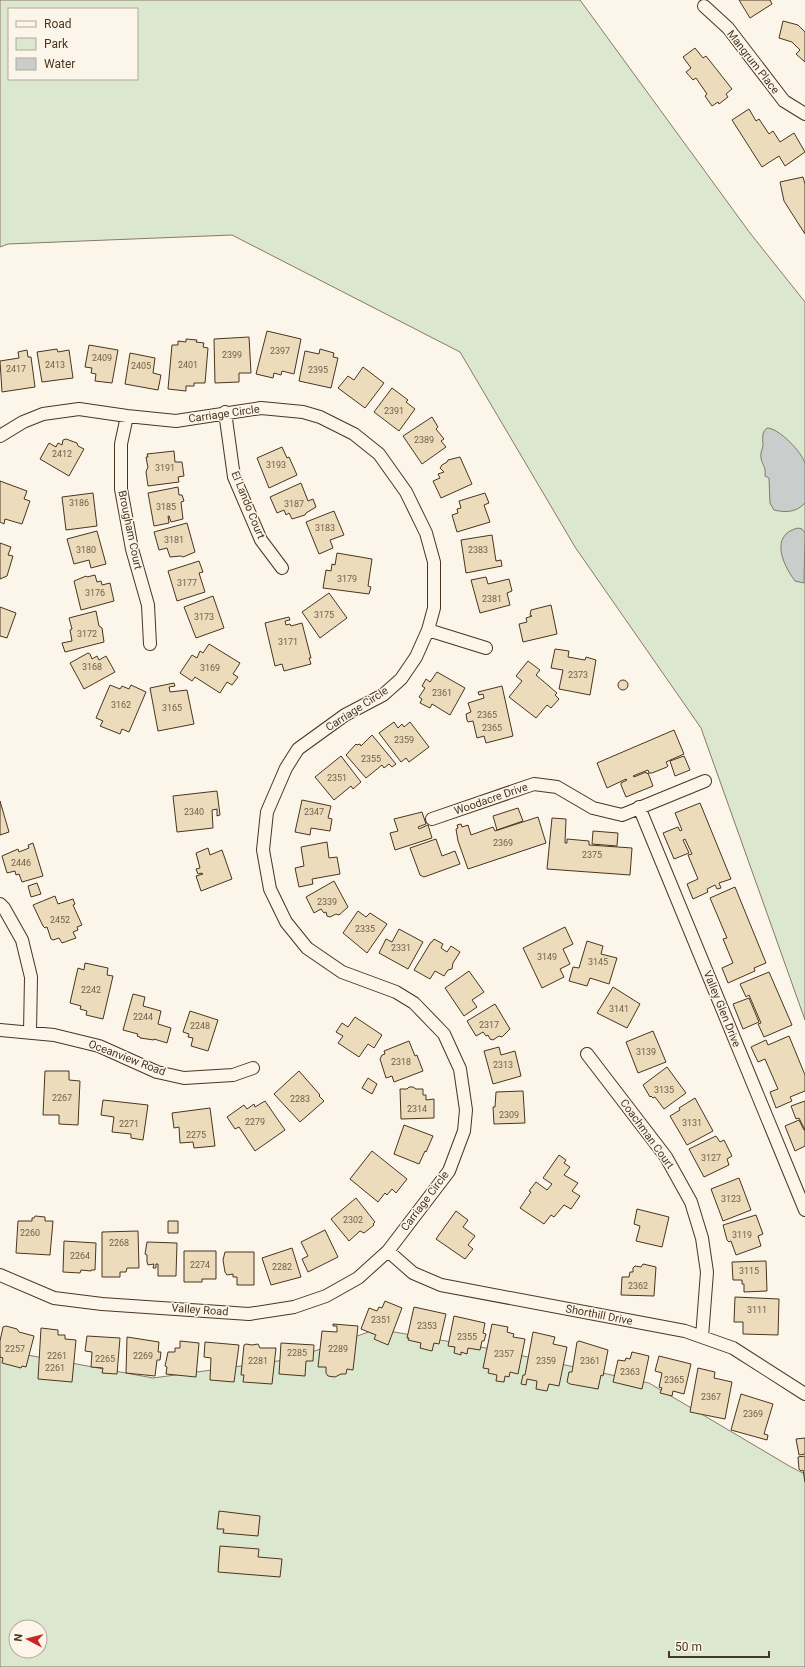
<svg xmlns="http://www.w3.org/2000/svg" width="805" height="1667" font-family="Roboto,sans-serif">
<rect width="100%" height="100%" fill="#fbf6e9"/>
<!-- green -->
<path fill="#dce7d0" stroke="#887966" fill-rule="evenodd" d="M0,0H580L750,233L805,302V1020L701,728L575,547L460,352L232,235L8,244L0,247ZM9,9H137V79H9Z
M377,1329L486,1348L649,1383L791,1467L805,1474V1667H0V1350L153,1378L292,1359ZM16,1627H40V1651H16Z"/>
<!-- water -->
<path fill="#c9cecd" stroke="#887966" d="M767,428C779,428 803,453 805,464C805,476 805,491 805,503C797,512 786,513 774,510L770,503L769,478L765,476C766,465 763,468 761,458C760,454 762,450 763,446C763,439 761,433 767,428Z
M798,528L802,529L805,533L804,583L795,581C783,565 769,535 798,528Z"/>
<!-- building -->
<path fill="#ecdcbc" stroke="#4a3520" d="M739,0H770L772,4L750,18Z
M783,21L798,25L805,32V62L796,54L800,50L792,42L779,38Z
M695,48L703,58L706,56L732,89L726,94L728,97L719,104L718,102L712,106L705,96L707,94L696,78L693,80L686,72L691,68L683,57Z
M749,109L756,121L759,119L769,134L773,131L780,142L794,133L805,152L785,166L779,156L762,167L732,120Z
M803,177L805,184V234L784,201L780,182Z
M267,331L301,339L294,374L282,371L281,375L274,373L273,378L256,374Z
M249,337L251,373H239V382L215,383L214,339Z
M186,339L197,340L196,342L204,343L203,347L208,348L205,383H194V386H186V391L168,389L172,345H178V341L186,342Z
M89,345L118,350L112,383L95,381L96,374L91,373L92,368L85,367Z
M57,349L58,352L69,350L73,378L42,382L37,352Z
M320,349L334,353L333,357L338,358L331,388L299,381L305,351L319,354Z
M27,350L28,357H31L35,387L2,392L0,361L19,358L18,352Z
M130,353L155,358L153,373L161,375L158,390L125,384Z
M363,367L384,383L365,408L338,388L348,376L354,380Z
M392,388L408,400L406,402L415,409L399,431L374,412Z
M432,417L438,427L436,429L444,439L441,441L446,447L422,464L403,436Z
M66,439L77,443L78,446L84,449L69,476L40,459L49,443L56,447L58,443L62,445L63,440Z
M282,447L287,458L289,457L297,475L269,488L257,458Z
M174,451L175,462H182L184,476L178,477L179,482L148,486L146,472L147,469L148,468L146,457H148L147,454Z
M460,457L472,484L441,498L433,481L440,478L438,474L444,472L440,468L442,465L447,462L448,460Z
M0,481L27,491L24,499L30,501L22,524L5,519L4,524L0,522Z
M301,483L308,501L313,499L316,507L306,513L305,515L292,519L289,513L286,515L284,510L277,513L270,497Z
M178,487L179,495H182L184,501L181,502L183,519L171,522L169,516H168L169,523L154,526L148,493Z
M93,493L97,526L66,530L62,497Z
M485,493L489,503L484,505L490,522L457,532L452,515L458,513L457,509L461,508L459,501Z
M334,511L344,535L330,540L333,548L319,554L306,522Z
M187,523L195,552L183,557L181,556L170,557L167,548L159,550L154,532Z
M97,531L106,564L91,568L89,560L74,564L67,539Z
M492,535L496,561L501,560L502,566L466,573L461,540Z
M0,543L11,547L8,555L13,556L7,576L0,579Z
M337,553L372,559L368,586L371,587L369,594L323,588L326,570L331,571L332,564L335,565Z
M199,561L203,572L199,573L205,592L177,601L168,571Z
M95,575L97,582L101,581L102,585L110,583L114,601L81,610L74,581L86,576L87,577Z
M486,577L488,584L509,579L512,591L507,593L510,605L480,613L471,580Z
M329,593L347,618L320,638L302,612Z
M213,596L224,628L196,638L184,607Z
M551,605L557,634L523,642L519,624L527,622L526,618L532,616L530,615L531,610Z
M0,607L16,613L7,638L0,636Z
M96,611L99,626L102,628L104,642L65,652L62,643L72,641L70,630L72,629L69,618Z
M289,617L290,620L285,621L286,625L290,624L291,626L302,623L311,658H309L311,664L284,671L282,664L275,666L265,623Z
M209,644L240,663L233,674L238,677L232,685L227,682L220,693L195,677L192,681L180,673L192,655L197,658L200,651L203,653Z
M555,649L569,651L568,657L585,660L586,657L596,660L590,695L559,689L563,670L551,668Z
M88,653L90,654L92,659L97,656L99,660L106,656L115,672L84,689L70,663Z
M528,661L540,670L536,675L557,693L555,695L559,699L551,708L547,705L536,718L509,697L522,681L516,676Z
M437,672L465,688L450,715L432,704L430,708L420,703L422,699L419,697L425,688L422,686L426,679L430,682Z
M618 685a5 5 0 1 1 10 0a5 5 0 1 1-10 0Z
M174,683L175,686L169,687L170,692L187,690L194,724L158,731L150,688Z
M110,685L120,689L122,686L129,689L131,685L146,692L129,732L122,729L120,734L100,726L103,721L96,718Z
M502,686L513,736L486,743L484,736L477,738L473,721L468,722L467,720L466,714L471,712L468,703L484,698L483,694L479,695L478,692Z
M394,722L398,728L402,724L404,727L410,722L429,747L409,762L406,758L401,762L379,733Z
M674,730L684,754L666,762L668,766L667,767L652,773H649L648,770L633,776L634,777L646,772L647,774L648,773L653,786L626,797L621,785V783L627,780L626,779L607,788L597,763Z
M372,735L396,764L392,767L389,764L384,768L382,765L366,778L346,755L356,744L357,745L360,744L361,746Z
M341,756L361,782L353,789L351,786L334,800L315,777Z
M684,756L685,758L690,770L675,776L670,761Z
M217,791L220,815L217,816V809L212,810L213,828L177,832L173,796Z
M302,800L331,806L328,818L332,819L330,831L311,828L310,835L295,832Z
M0,801L9,832L0,835Z
M700,803L731,879L719,883L721,888L717,889L715,885L707,889L708,892L693,899L687,884L698,879L688,855L692,854L685,839L683,840L689,853L674,859L663,833L678,827L680,831L682,830L675,813Z
M518,808L523,821L497,830L493,816Z
M422,812L426,824L418,827L419,829L428,825L432,838L395,850L390,833L398,831L394,819Z
M538,817L546,843L468,869L458,841L456,829L458,828L457,825L461,824L462,827L468,825L471,835L493,827L495,831Z
M552,818L566,819L565,843H567V839L589,841V845L632,848L630,875L547,869Z
M593,831L618,833L617,846L592,844Z
M436,839L442,856L455,851L460,864L424,877L420,875L410,848Z
M327,842L329,858L337,857L340,874L312,879L313,884L299,887L295,868L304,866L301,847Z
M33,843L43,876L22,882L19,874L16,875L15,871L7,873L2,856L18,849L19,852L29,848L28,845Z
M208,848L210,855L222,850L232,879L201,891L196,876L203,874L202,873L198,874L196,869L200,868L196,853Z
M334,881L348,907L339,915L336,914L330,917L327,916L326,912L324,913L321,909L314,913L306,897Z
M37,883L41,894L31,897L28,886Z
M735,887L766,963L754,968L755,971L728,983L722,968L733,963L723,939L727,938L710,898Z
M55,896L58,904L73,899L75,904L73,905L82,925L77,927L78,930L73,932L76,938L62,943L59,938L53,940L51,939L47,927L45,928L43,926L33,905Z
M358,911L366,917L370,913L387,924L367,953L343,933Z
M565,927L573,944L563,949L570,964L560,969L564,977L542,988L523,948Z
M399,929L423,942L408,969L379,953L386,939L392,942Z
M434,939L443,944L441,948L447,952L451,946L460,952L453,963L452,969L448,970L444,976L435,971L430,979L414,970L431,942H432Z
M587,941L603,946L601,954L617,958L609,984L590,978L587,986L569,981L573,967L579,968Z
M85,963L108,968L107,975L113,976L103,1019L86,1015L87,1011L80,1009L81,1006L70,1003L78,968L84,970Z
M469,971L484,992L472,1000L477,1007L464,1016L445,988Z
M769,972L792,1025L764,1037L758,1024L761,1023L749,995L746,997L740,984Z
M613,987L640,1004L627,1028L597,1013Z
M133,994L145,997L143,1006L161,1011L158,1024L171,1028L167,1043L154,1039V1040L140,1038V1037L137,1036L138,1034L123,1030Z
M749,998L759,1022L743,1029L733,1004Z
M495,1004L510,1029L502,1037L499,1036L493,1040L490,1039L488,1035L486,1036L483,1032L476,1036L467,1021Z
M190,1011L218,1020L208,1051L191,1046L193,1038L188,1037L189,1034L183,1032Z
M355,1017L382,1035L374,1048L368,1044L359,1057L338,1043L343,1036L336,1032L342,1023L348,1027Z
M653,1031L666,1062L638,1073L626,1042Z
M789,1036L805,1075V1091L790,1097L792,1101L776,1108L770,1092L778,1089L765,1059L758,1062L751,1047L766,1040L768,1045Z
M409,1041L415,1056L417,1055L418,1058L423,1071L394,1082L392,1076L386,1078L380,1059L382,1055L385,1054L384,1051Z
M499,1047L501,1055L515,1051L521,1076L493,1084L484,1051Z
M667,1067L686,1093L664,1109L655,1097L653,1098L651,1096L650,1097L643,1085Z
M45,1071H69V1080L80,1081L78,1125L59,1124V1115H43Z
M299,1071L320,1095L319,1096L324,1101L300,1122L274,1094Z
M368,1078L377,1084L372,1094L362,1088Z
M409,1087H413L416,1089H423V1095H426V1100L434,1099V1118L401,1119L400,1089H407Z
M523,1091L525,1123L494,1124L493,1107H495L496,1092Z
M695,1098L713,1131L687,1145L670,1116L680,1110L679,1108Z
M103,1100L148,1105L143,1140L131,1138V1134L112,1132L114,1117L101,1115Z
M265,1101L285,1130L255,1151L239,1127L235,1129L227,1117L244,1105L247,1109L254,1104L255,1107Z
M805,1101V1146L795,1151L785,1126L799,1120L804,1130H805L799,1118L796,1119L791,1106Z
M210,1108L215,1146L194,1148L193,1142L180,1143L179,1127L174,1128L172,1113Z
M404,1125L433,1136L426,1152L425,1151L419,1164L394,1154Z
M716,1136L720,1142L724,1140L732,1156L727,1159L729,1165L704,1177L689,1149Z
M372,1151L407,1179L396,1193L392,1189L387,1195L385,1193L378,1202L350,1179Z
M559,1155L566,1160L564,1163L570,1167L564,1175L578,1183L572,1191L580,1196L571,1209L564,1205L554,1217L551,1215L544,1224L520,1208L531,1192L529,1191L536,1182L547,1190L552,1184L543,1178Z
M739,1178L751,1210L723,1221L711,1189Z
M356,1198L375,1222L373,1224L374,1225L364,1233L360,1231L349,1241L331,1219Z
M637,1209L669,1217L662,1247L636,1241L640,1226L634,1224Z
M456,1211L468,1220L463,1227L475,1236L468,1245L473,1249L465,1259L436,1239Z
M756,1215L763,1234L758,1236L761,1246L736,1255L731,1241L729,1242L727,1240L723,1225Z
M35,1216L45,1217V1221H53L50,1255L16,1253L18,1221H32V1218H34Z
M168,1221H178V1233H168Z
M325,1230L338,1257L308,1272L302,1259L308,1256L301,1242Z
M138,1231L139,1268H127L126,1272H120V1277H102V1232Z
M64,1241L96,1243L95,1270H91V1271L81,1270L80,1273L63,1272Z
M147,1242L177,1243L176,1276H158V1264H156V1268H153L154,1264L148,1265L147,1262V1255L145,1254Z
M292,1248L301,1277L271,1285L262,1258Z
M184,1251H216V1279H202V1282H184Z
M225,1252H254V1285H237V1277H233V1274L227,1275L225,1272L223,1260Z
M766,1261L767,1291L744,1292V1284H742V1280H733L732,1262Z
M643,1264L656,1267L654,1296L621,1295L622,1277H629L630,1272H633V1268L635,1266L641,1267Z
M735,1297L779,1299L778,1335L743,1334V1322H734Z
M385,1301L402,1308L388,1345L374,1339L376,1335L361,1329L369,1308L377,1311L379,1307L382,1308Z
M414,1307L446,1314L439,1344L434,1343L432,1351L420,1348L421,1343L408,1340L409,1338H407Z
M454,1316L485,1323L483,1333L486,1334L484,1341H482L480,1350L468,1348L467,1354L461,1352V1355L454,1353L455,1347L448,1346Z
M333,1324L358,1326L353,1370L347,1369L346,1374H341L335,1377L328,1376L326,1373V1367H318L322,1331L337,1332V1326H333Z
M492,1324L508,1327L507,1332L514,1334L513,1337L525,1339L518,1374L510,1372L509,1377L505,1376L504,1382L496,1381L497,1375L488,1373L489,1369L483,1368Z
M6,1326L17,1329L19,1332L34,1336L26,1367L22,1366L21,1368L2,1363L3,1358L0,1357V1341L3,1327Z
M41,1328L58,1330V1335H65V1339L76,1340L72,1382L38,1379Z
M533,1332L555,1337L553,1344L567,1347L559,1386L549,1384L547,1391L536,1389L537,1381L527,1379L526,1385L521,1384L523,1375H525Z
M87,1336L120,1338L117,1374L102,1373L103,1368L91,1367L92,1352L85,1351Z
M127,1337L159,1342L158,1352H161L160,1360H157L155,1376L126,1373Z
M180,1341L199,1343L196,1377L166,1374L167,1367L165,1366L168,1352H175V1348H180Z
M579,1341L608,1350L603,1376L601,1375L598,1389L570,1384L567,1382L569,1372H572L577,1342Z
M205,1342L239,1345L234,1382L210,1380L211,1358L204,1357Z
M281,1343L314,1345L313,1361H306L305,1376L279,1374Z
M246,1344L252,1345L258,1344L260,1348H276L272,1384L243,1382L244,1375H241L244,1345Z
M632,1352L649,1356L642,1389L613,1382L618,1360L625,1361L626,1358L630,1359Z
M659,1356L691,1364L684,1394L673,1391L672,1396L660,1393L662,1388L659,1387L662,1373L655,1371Z
M698,1368L715,1372L714,1378L732,1382L725,1419L690,1412Z
M741,1394L773,1404L764,1434L768,1435L767,1440L731,1430Z
M805,1438V1454L799,1455L796,1439Z
M805,1456V1482L803,1470L801,1471L799,1469L798,1457Z
M219,1511L260,1516L258,1536L223,1533L224,1529H217Z
M220,1546L259,1549L258,1557L282,1559L280,1577L218,1572Z"/>
<g fill="none" stroke-linecap="round" stroke-linejoin="round">
<defs>
<path id="street" d="M704,6L728,28L784,101L805,114
M225,412L234,477L261,540L282,568
M127,416L121,444V489L132,549L148,605L150,644
M0,436L23,422L43,414L79,409L127,416L176,421L261,408L303,412L320,417L354,434L379,454L406,492L426,533L434,562V608L428,630L416,657L401,679L383,695L345,715L298,749L286,768L267,812L263,850L270,889L286,922L307,948L342,972L396,992L414,1003L444,1034L460,1069L466,1110L464,1131L449,1171L388,1251L358,1278L326,1296L294,1307L249,1314L102,1304L54,1298L0,1275
M428,630L486,648
M639,807L805,1210
M432,819L534,784L557,787L593,808L622,815L705,781
M0,904L4,908L22,940L31,977L30,1032
M0,1030L54,1035L99,1046L157,1072L184,1078L233,1075L253,1068
M587,1054L666,1157L691,1202L702,1238L707,1272L702,1337
M388,1251L413,1273L441,1285L685,1331L733,1348L805,1394"/>
</defs>
<!-- street casing -->
<use href="#street" stroke="#4a3520" stroke-width="14"/>
<!-- street -->
<use href="#street" stroke="#fbf6e9" stroke-width="12"/>
</g>
<g text-anchor="middle" dominant-baseline="central" stroke-width="3" stroke-linejoin="round" paint-order="stroke">
<!-- number labels -->
<g font-size="9" fill="#725f47">
<text x="280" y="351">2397</text>
<text x="232" y="355">2399</text>
<text x="102" y="358">2409</text>
<text x="55" y="365">2413</text>
<text x="188" y="365">2401</text>
<text x="141" y="366">2405</text>
<text x="16" y="369">2417</text>
<text x="318" y="370">2395</text>
<text x="394" y="411">2391</text>
<text x="424" y="440">2389</text>
<text x="62" y="454">2412</text>
<text x="276" y="465">3193</text>
<text x="165" y="468">3191</text>
<text x="79" y="503">3186</text>
<text x="294" y="504">3187</text>
<text x="166" y="507">3185</text>
<text x="325" y="528">3183</text>
<text x="174" y="540">3181</text>
<text x="86" y="550">3180</text>
<text x="478" y="550">2383</text>
<text x="347" y="579">3179</text>
<text x="187" y="583">3177</text>
<text x="95" y="593">3176</text>
<text x="492" y="599">2381</text>
<text x="324" y="615">3175</text>
<text x="204" y="617">3173</text>
<text x="87" y="634">3172</text>
<text x="288" y="642">3171</text>
<text x="92" y="667">3168</text>
<text x="210" y="668">3169</text>
<text x="578" y="675">2373</text>
<text x="442" y="693">2361</text>
<text x="121" y="705">3162</text>
<text x="172" y="708">3165</text>
<text x="487" y="715">2365</text>
<text x="492" y="728">2365</text>
<text x="404" y="740">2359</text>
<text x="371" y="759">2355</text>
<text x="337" y="778">2351</text>
<text x="194" y="812">2340</text>
<text x="314" y="812">2347</text>
<text x="503" y="843">2369</text>
<text x="592" y="855">2375</text>
<text x="21" y="863">2446</text>
<text x="327" y="902">2339</text>
<text x="60" y="920">2452</text>
<text x="365" y="929">2335</text>
<text x="401" y="948">2331</text>
<text x="547" y="957">3149</text>
<text x="598" y="962">3145</text>
<text x="91" y="990">2242</text>
<text x="619" y="1009">3141</text>
<text x="143" y="1017">2244</text>
<text x="489" y="1025">2317</text>
<text x="200" y="1026">2248</text>
<text x="646" y="1052">3139</text>
<text x="401" y="1062">2318</text>
<text x="503" y="1065">2313</text>
<text x="664" y="1090">3135</text>
<text x="62" y="1098">2267</text>
<text x="300" y="1099">2283</text>
<text x="417" y="1109">2314</text>
<text x="509" y="1115">2309</text>
<text x="255" y="1122">2279</text>
<text x="692" y="1123">3131</text>
<text x="129" y="1124">2271</text>
<text x="196" y="1135">2275</text>
<text x="711" y="1158">3127</text>
<text x="731" y="1199">3123</text>
<text x="353" y="1220">2302</text>
<text x="30" y="1233">2260</text>
<text x="742" y="1235">3119</text>
<text x="119" y="1243">2268</text>
<text x="80" y="1256">2264</text>
<text x="200" y="1265">2274</text>
<text x="282" y="1267">2282</text>
<text x="749" y="1271">3115</text>
<text x="638" y="1286">2362</text>
<text x="757" y="1310">3111</text>
<text x="381" y="1320">2351</text>
<text x="427" y="1326">2353</text>
<text x="467" y="1337">2355</text>
<text x="15" y="1349">2257</text>
<text x="338" y="1349">2289</text>
<text x="297" y="1353">2285</text>
<text x="504" y="1354">2357</text>
<text x="57" y="1356">2261</text>
<text x="143" y="1356">2269</text>
<text x="105" y="1359">2265</text>
<text x="258" y="1361">2281</text>
<text x="546" y="1361">2359</text>
<text x="590" y="1361">2361</text>
<text x="55" y="1368">2261</text>
<text x="630" y="1372">2363</text>
<text x="674" y="1380">2365</text>
<text x="711" y="1397">2367</text>
<text x="753" y="1414">2369</text>
</g>
<!-- street labels -->
<g font-size="11" fill="#4a3520" stroke="#fbf6e9">
<text transform="translate(753 62) rotate(52)">Mangrum Place</text>
<text transform="translate(224 414) rotate(-8)">Carriage Circle</text>
<text transform="translate(248 505) rotate(68)">El Lando Court</text>
<text transform="translate(130 530) rotate(78)">Brougham Court</text>
<text transform="translate(357 709) rotate(-33)">Carriage Circle</text>
<text transform="translate(491 799) rotate(-19)">Woodacre Drive</text>
<text transform="translate(722 1009) rotate(68)">Valley Glen Drive</text>
<text transform="translate(127 1058) rotate(21)">Oceanview Road</text>
<text transform="translate(647 1134) rotate(54)">Coachman Court</text>
<text transform="translate(425 1201) rotate(-53)">Carriage Circle</text>
<text transform="translate(200 1310) rotate(4)">Valley Road</text>
<text transform="translate(599 1315) rotate(11)">Shorthill Drive</text>
</g>
</g>
<!-- legend -->
<rect x="8" y="8" width="130" height="72" fill="#fbf6e9" stroke="#b4a999"/>
<rect x="16" y="21" width="20" height="6" fill="#fbf6e9" stroke="#b4a999"/>
<text x="44" y="28" font-size="12" fill="#4a3520">Road</text>
<rect x="16" y="38" width="20" height="12" fill="#dce7d0" stroke="#b4a999"/>
<text x="44" y="48" font-size="12" fill="#4a3520">Park</text>
<rect x="16" y="58" width="20" height="12" fill="#c9cecd" stroke="#b4a999"/>
<text x="44" y="68" font-size="12" fill="#4a3520">Water</text>
<!-- north arrow -->
<g transform="translate(28 1639) rotate(277)"><circle r="19" fill="#fbf6e9" stroke="#b4a999"/>
<path d="M0-3L7 15L0 10L-7 15Z" fill="#c62828"/>
<text y="-6" font-size="11" font-weight="bold" text-anchor="middle" fill="#4a3520">N</text>
</g>
<!-- scale -->
<path d="M669 1651v6h100v-6" fill="none" stroke="#4a3520" stroke-width="2"/>
<text x="675" y="1651" font-size="12" fill="#4a3520" stroke="#fbf6e9" stroke-width="3" paint-order="stroke">50 m</text>
</svg>
